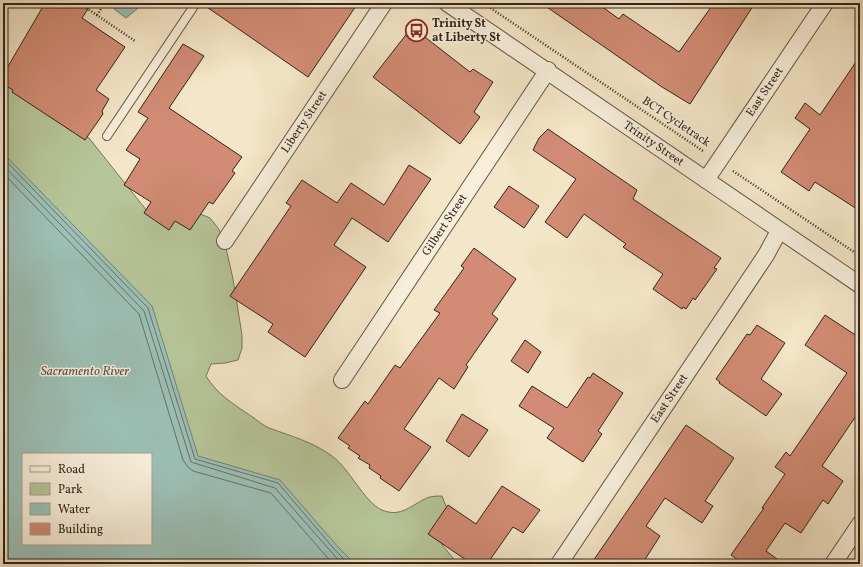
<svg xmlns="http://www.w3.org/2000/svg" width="863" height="567" font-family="Vollkorn,serif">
<rect width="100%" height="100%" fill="#f4e6c8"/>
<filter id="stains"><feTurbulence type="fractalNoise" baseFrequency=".005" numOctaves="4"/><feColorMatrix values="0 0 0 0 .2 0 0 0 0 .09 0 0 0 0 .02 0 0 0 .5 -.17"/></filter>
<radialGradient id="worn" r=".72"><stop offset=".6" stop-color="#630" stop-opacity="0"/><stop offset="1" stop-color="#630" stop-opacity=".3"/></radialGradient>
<!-- green -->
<path fill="#b6c69a" stroke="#74755b" d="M3,68L32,104L89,138L147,211L198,213L210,218L218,228L224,239L233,279L242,335V348L238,360L225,363L211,364L206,376C217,394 233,404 251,416C257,420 262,425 269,428C291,436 313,442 332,456C350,469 364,502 382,510C401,518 411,505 427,498C431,496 437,496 442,496L447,509L438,534L443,546L458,564H339L200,471L3,160Z"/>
<!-- water -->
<path fill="#9cc0b6" stroke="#728278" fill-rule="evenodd" d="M116,3H138L137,9L126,18L114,9Z
M3,153L152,306L198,456L280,480L338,547L355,564H3ZM23,454H151V544H23Z"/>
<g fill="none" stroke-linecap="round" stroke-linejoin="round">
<!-- shore -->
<path stroke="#677269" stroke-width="1" d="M3,158L148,308L195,459L278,483L335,550L349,564
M3,165L144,311L191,462L275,488L342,564
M3,173L139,314L183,460L187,466L193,471L271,493L333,564"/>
</g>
<!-- building -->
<path fill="#d28c75" stroke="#32241c" d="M45,3H92L82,18L125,47L96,90L109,99L102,111L103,114L85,140L12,92L13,90L3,84V75Z
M201,3H358L308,77Z
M541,3H597L619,19L623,14L679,52L714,3H755L690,104L662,87Z
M412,27L470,72L473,69L493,82L474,112L480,117L460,144L373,77Z
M183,44L204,56L169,108L242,157L232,171L235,173L213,204L209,202L190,230L175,221L169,230L144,213L151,202L124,185L140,159L126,150L148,118L138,112Z
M860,56V211L815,182L809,191L781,172L810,129L795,118L805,103L820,115Z
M548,129L637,190L633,199L721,258L714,268L717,269L695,300L693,298L686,309L683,307L682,309L653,289L663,274L623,247L626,244L584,214L567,238L545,222L576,179L533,150L539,138Z
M409,165L431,179L388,242L352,218L334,245L366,267L305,357L268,332L273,324L230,296L291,206L286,203L302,180L337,203L351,183L384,205Z
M509,186L539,206L524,228L494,207Z
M474,248L516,279L492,314L498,319L466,365L468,367L454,389L439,378L404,429L431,447L399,491L380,478L381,476L369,468L370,465L358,458L360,456L348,448L350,446L338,438L365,401L368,404L395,365L400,368L440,313L434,310L464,268L461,266Z
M825,315L860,338V410L822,466L843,481L828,504L823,500L801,533L785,523L766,551L784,564H744L731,555L764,508H762L785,474L775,467L786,452L790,456L847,373L805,345Z
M757,325L785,343L761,379L782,394L766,416L719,383L720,382L716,379L747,334L750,335Z
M525,340L541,352L528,373L511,361Z
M593,373L623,393L598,431L602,434L583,462L547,438L554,428L519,406L532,386L567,408L588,377L590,378Z
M462,414L488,430L469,457L446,441Z
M686,425L734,458L705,501L713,506L702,523L665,498L646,526L660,536L642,564H591Z
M502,486L540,510L523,533L513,527L487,564H472L428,534L448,505L476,524Z"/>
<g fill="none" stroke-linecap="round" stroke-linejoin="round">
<defs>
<path id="service" d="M107,136L196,3"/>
<g id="minor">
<path id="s1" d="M447,3L860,285"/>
<path id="s2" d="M706,180L825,3"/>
<path id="s3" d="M225,241L384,3"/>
<path id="s4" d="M342,380L548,70"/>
<path id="s5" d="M559,564L766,255L779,231"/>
<path d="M833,564L860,524"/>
</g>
</defs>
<!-- service casing -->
<use href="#service" stroke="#625447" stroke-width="10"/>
<!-- minor casing -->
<use href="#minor" stroke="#625447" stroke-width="18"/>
<!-- path -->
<path stroke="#32241c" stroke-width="2.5" stroke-dasharray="1 2" stroke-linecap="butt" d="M79,3L135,41
M483,3L703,151
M97,15L105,3
M733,171L860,256"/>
<!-- service -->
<use href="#service" stroke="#f8efdb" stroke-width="8"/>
<!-- minor -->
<use href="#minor" stroke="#f8efdb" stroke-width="16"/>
</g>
<!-- icons -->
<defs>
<symbol id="bus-ring" viewBox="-11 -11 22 22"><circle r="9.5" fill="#f8efdb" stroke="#8f2418" stroke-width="1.5"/><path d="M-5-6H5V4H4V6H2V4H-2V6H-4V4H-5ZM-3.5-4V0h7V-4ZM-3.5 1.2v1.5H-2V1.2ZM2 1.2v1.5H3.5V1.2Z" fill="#8f2418"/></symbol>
</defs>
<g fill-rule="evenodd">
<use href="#bus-ring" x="404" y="18" width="25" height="25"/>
</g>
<g text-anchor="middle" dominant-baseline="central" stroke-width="3" stroke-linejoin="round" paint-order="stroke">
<!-- poi labels -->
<g font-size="12" font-weight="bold" fill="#32241c" stroke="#f8efdb" text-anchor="start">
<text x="432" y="24">Trinity St<tspan x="432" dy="14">at Liberty St</tspan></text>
</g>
<!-- street labels -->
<g font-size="12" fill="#32241c" stroke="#f8efdb">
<text stroke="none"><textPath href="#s2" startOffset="106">East Street</textPath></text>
<text stroke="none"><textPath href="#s3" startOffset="143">Liberty Street</textPath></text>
<text transform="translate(676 122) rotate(34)">BCT Cycletrack</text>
<text stroke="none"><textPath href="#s1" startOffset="250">Trinity Street</textPath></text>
<text stroke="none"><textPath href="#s4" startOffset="186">Gilbert Street</textPath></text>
<text stroke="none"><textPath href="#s5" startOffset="199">East Street</textPath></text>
</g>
<!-- water labels -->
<g font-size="13" font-style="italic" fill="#52534a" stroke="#f8efdb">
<text x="85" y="372">Sacramento River</text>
</g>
</g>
<!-- margin -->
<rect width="863" height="567" fill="none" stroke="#f4e6c8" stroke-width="16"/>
<rect x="4" y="4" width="855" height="559" fill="none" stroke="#32241c" stroke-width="2"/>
<rect x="8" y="8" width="847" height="551" fill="none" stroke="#32241c"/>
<!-- legend -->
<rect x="22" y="453" width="130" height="92" fill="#f8efdb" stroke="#a99e8f"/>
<rect x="30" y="466" width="20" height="6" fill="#f8efdb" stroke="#a99e8f"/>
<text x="58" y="473" font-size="12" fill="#32241c">Road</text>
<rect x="30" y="483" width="20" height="12" fill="#b6c69a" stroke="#a99e8f"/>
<text x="58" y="493" font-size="12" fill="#32241c">Park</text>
<rect x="30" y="503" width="20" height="12" fill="#9cc0b6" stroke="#a99e8f"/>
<text x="58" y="513" font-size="12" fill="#32241c">Water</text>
<rect x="30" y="523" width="20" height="12" fill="#d28c75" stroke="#a99e8f"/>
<text x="58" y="533" font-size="12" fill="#32241c">Building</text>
<rect width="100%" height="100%" filter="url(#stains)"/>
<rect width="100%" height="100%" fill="url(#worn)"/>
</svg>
